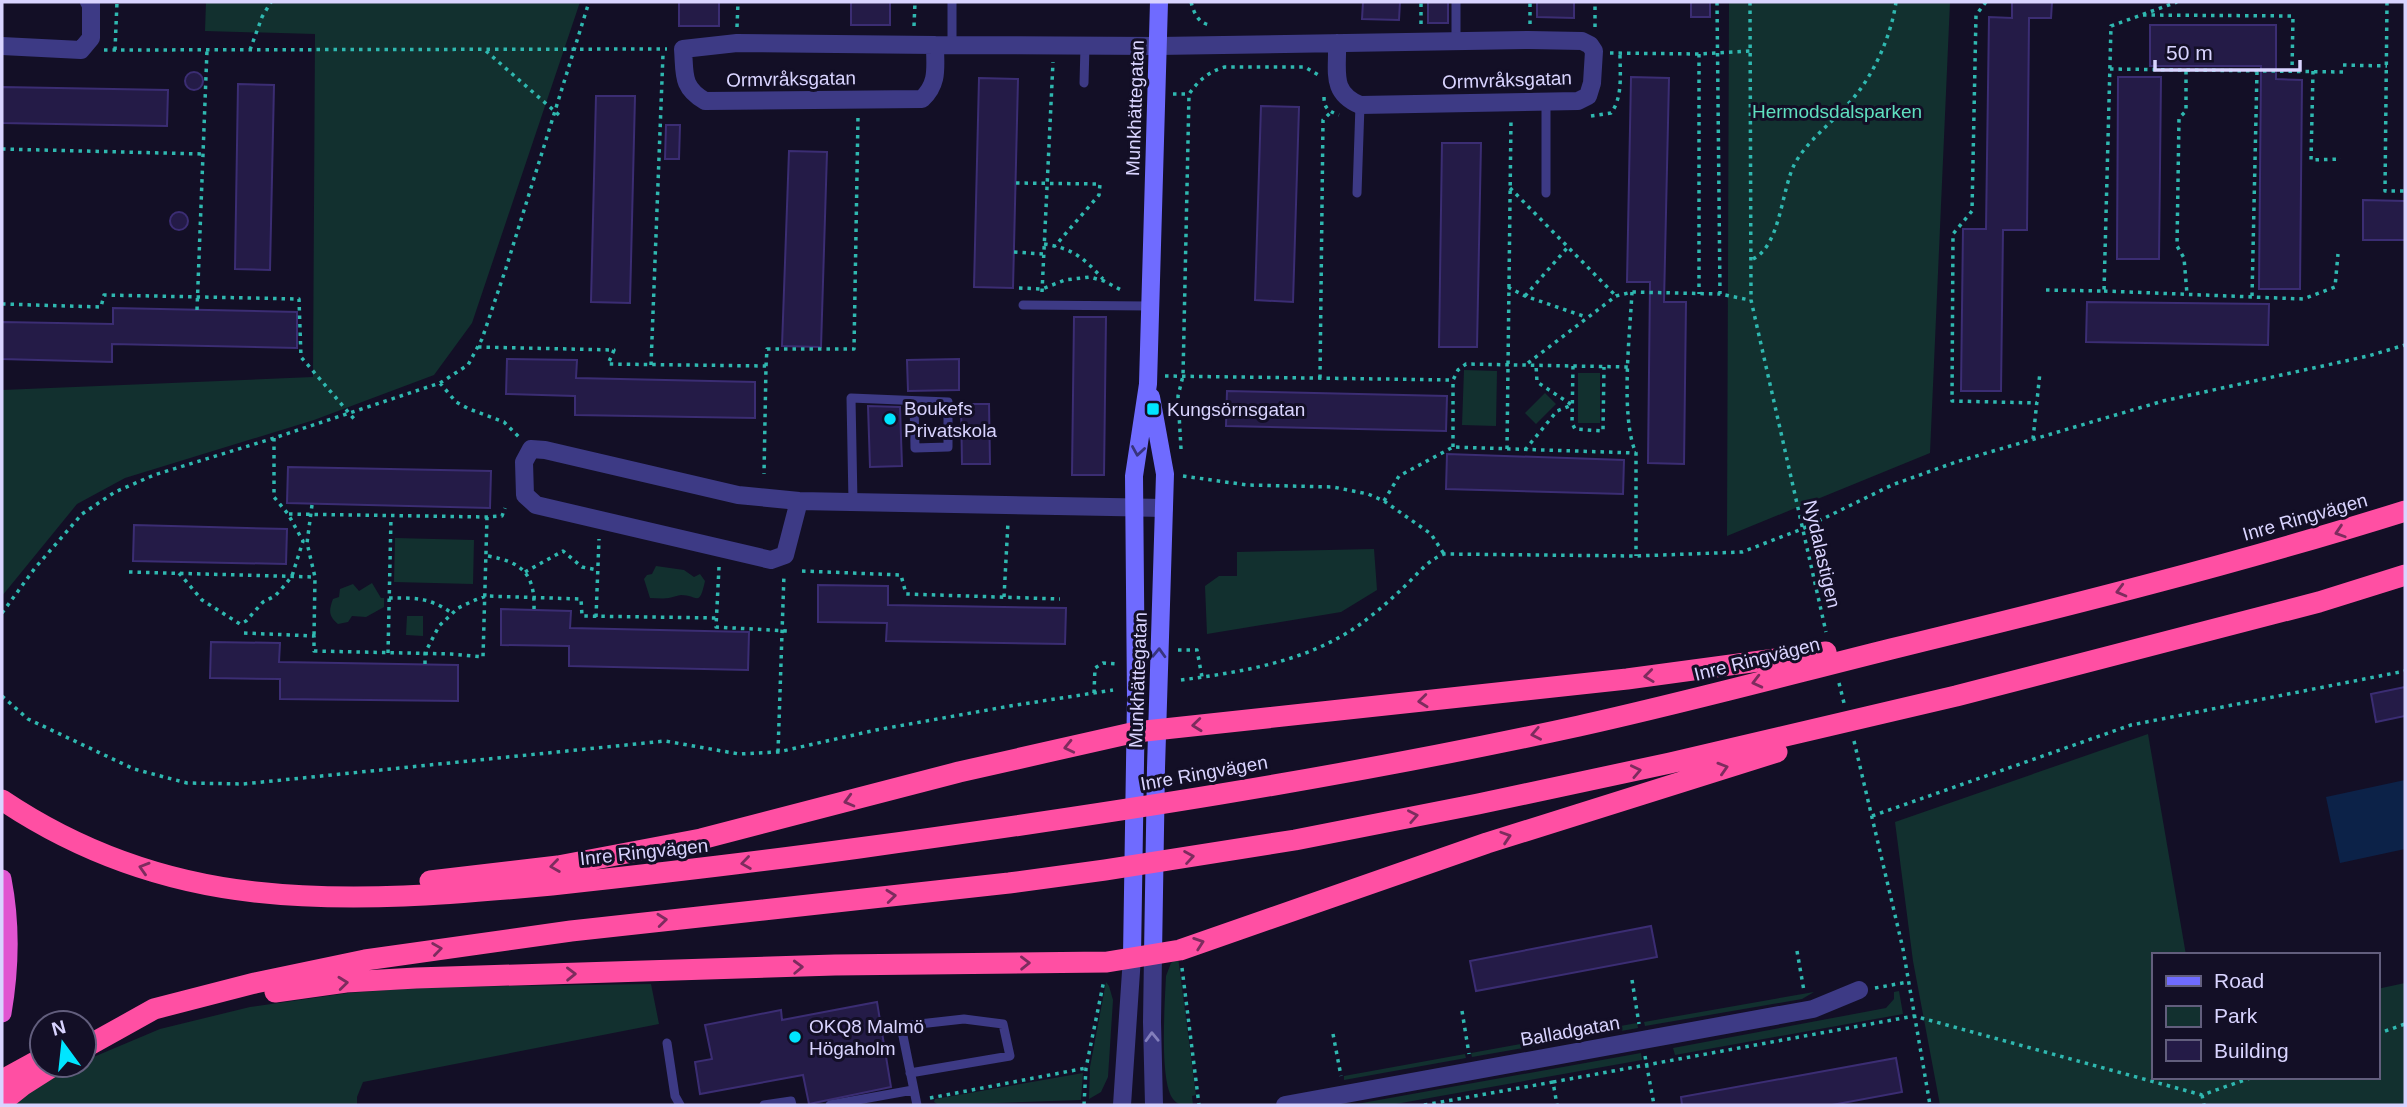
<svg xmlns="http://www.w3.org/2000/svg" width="2407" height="1107" font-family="Arial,sans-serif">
<rect width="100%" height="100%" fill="#130f26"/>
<!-- green -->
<path fill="#12302f" d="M206,2H580L472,323L434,375L314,420L125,478L77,504L2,596V390L313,377L315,34L205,31Z
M1729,2H1950L1930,453L1727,536Z
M1464,370L1497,371L1496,426L1462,425Z
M1578,373H1600V423H1578Z
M1545,393L1556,404L1536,424L1525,413Z
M395,538L474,540L473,584L394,582Z
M1374,549L1377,590L1341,612L1207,634L1205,586L1219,576H1237V552Z
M656,566L684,570L694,577L700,574L705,581C699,608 698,595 681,595C679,595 670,598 669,598C663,599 656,598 650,598L644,579L647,575L652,574Z
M372,583L381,598H384V607L366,617L352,616L348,622L338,624C328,616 329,610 333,599L339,597L340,589L353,584L359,591Z
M407,616H423V636L406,635Z
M2148,734L2186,955H2153V1077H2377V989L2405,983V1105H1940L1913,961L1895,822Z
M1178,957L1196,1095L1192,1096L1193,1105C1185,1105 1178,1106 1173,1099C1159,1081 1165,1001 1166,976L1171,963Z
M1106,982L1109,986L1113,1000L1108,1077L1101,1092L1089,1099L1090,1067Z
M651,984L659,1024L363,1082L357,1097V1105H11L24,1093L75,1065H84V1061L160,1029L250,1007L348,993L430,987Z
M1899,991L1903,1014L1675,1055L1673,1048L1886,1008L1894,999V992Z
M1814,992L1802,999L1645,1026L1644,1022Z
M1637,1023L1638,1028L1472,1057L1471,1053Z
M1641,1053L1642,1060L1390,1105H1351Z
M1465,1054L1466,1058L1344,1080V1076Z
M1083,1073L1081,1100L939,1105L934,1102L935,1099Z"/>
<!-- water -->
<path fill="#0c2248" d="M2405,780V849L2340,863L2326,797Z"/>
<!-- building -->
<path fill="#241b47" stroke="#3b2d73" stroke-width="2" d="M679,2H719V26H679Z
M851,2H890V25H851Z
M1363,2H1400L1399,20L1362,19Z
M1428,2H1448V23H1428Z
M1537,2H1574V18L1537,17Z
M1691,2H1710V17H1691Z
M2012,2H2052L2051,18H2029L2027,230H2003L2001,391H1961L1963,229H1986L1989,17L2012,18Z
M2150,25H2276V79L2302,80L2300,289H2259L2261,66H2150Z
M185 81a9 9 0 1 1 18 0a9 9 0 1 1-18 0Z
M1631,77L1669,78L1664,302H1686L1684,464L1648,463L1650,282H1627Z
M2118,77H2161L2159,259H2117Z
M979,78L1018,79L1013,288L974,287Z
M238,84L274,85L270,270L235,269Z
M2,87L168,90L167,126L2,123Z
M596,96H635L630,303L591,302Z
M1261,106L1299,107L1293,302L1255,300Z
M666,125H680L679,159H665Z
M1442,143H1481L1477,347H1439Z
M789,151L827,152L821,347L782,346Z
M2363,200L2405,201V240H2363Z
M170 221a9 9 0 1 1 18 0a9 9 0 1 1-18 0Z
M2087,302L2269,304L2268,345L2086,342Z
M113,308L297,312V348L112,344V362L2,359V322L113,324Z
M1074,317H1106L1104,475H1072Z
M507,359L577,360L576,378L755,382V418L575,415V396L506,394Z
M959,359V390L908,391L907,360Z
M1227,391L1447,396L1446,431L1226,426Z
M961,404H989L990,464H962Z
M868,406L900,407L902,466L870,467Z
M1447,454L1624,460L1623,494L1446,489Z
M288,467L491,471L490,508L287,503Z
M134,525L287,529L286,564L133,561Z
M818,585L888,586V605L1066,608L1065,644L886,641L887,623L818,622Z
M501,609L571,611L570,628L749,632L748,670L569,666V646L501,645Z
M211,642L280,643L279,662L458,665V701L280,699V679L210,678Z
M2405,687V716L2376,722L2371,694Z
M1651,926L1657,957L1476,991L1470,961Z
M877,1002L891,1087L809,1104L803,1075L700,1094L695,1062L712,1059L705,1025L781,1010L782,1020Z
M1896,1058L1902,1092L1832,1105H1682L1681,1097Z"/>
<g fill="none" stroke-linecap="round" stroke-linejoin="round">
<!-- path -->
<path stroke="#2fb8b0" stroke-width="3.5" stroke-dasharray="3.5 5" stroke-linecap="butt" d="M1191,2C1194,13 1198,23 1210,25
M1717,2L1720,294L1750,300
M1750,2L1751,300L1826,632
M1986,2L1976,15L1972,211L1953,234L1952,401L2037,403
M2387,2L2385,191H2405
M2143,15L2293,16L2292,71
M1421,24V2
M1530,24V2
M914,26L915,2
M737,27L738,2
M1595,27V2
M104,50L667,49
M115,50L117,2
M250,50L262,17L271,2
M486,51L559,115
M1610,53L1699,54L1751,51
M1699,54V294
M2343,65L2387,66
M2110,69L2343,72
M2186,71V111L2179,118L2177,246L2184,258L2187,294
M2313,71L2311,160L2341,159
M1129,93H1141
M1173,94H1189
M1324,97C1324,108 1328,111 1339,115
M1591,116L1611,113C1623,97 1620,74 1620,54
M2,149L203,154
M1016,183L1100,184L1099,195L1055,246
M1510,188L1616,296
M1044,244C1072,248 1084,258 1103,279
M1014,252L1043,254
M1753,259C1781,245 1781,190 1795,163C1809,139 1831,124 1849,103C1873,77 1891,37 1896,2
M1508,287L1525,296L1586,317
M1019,288L1042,289L1065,280L1090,277L1104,281L1123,291
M2046,290L2104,291L2111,26L2177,2
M2104,291L2303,299L2335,287L2338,254
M1042,292L1053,62
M1632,292C1630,333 1620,418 1636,453V556
M1525,296L1568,247
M2252,296L2257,71
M2,304L101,307L104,295L299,299L301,357L355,420
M197,310L207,50
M478,347L614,350L608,364L766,366L764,474
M1528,363L1616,296L1632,292L1720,294
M651,365L663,54
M766,366L767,349H854L858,116
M1573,366L1572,423L1575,429L1603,431L1604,367
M1165,376L1453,380
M1320,378L1323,120L1332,111
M440,383L456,402L469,409L504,422L520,438
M2033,439L2040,372
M1453,447V380L1458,370L1466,364L1628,367
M1181,449L1178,396L1183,376L1189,94C1198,81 1209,71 1225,67H1305L1320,76
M1507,449L1511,119
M1525,450L1557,411L1572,405L1537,382L1536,365
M1183,476L1247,485L1333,487L1368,494L1384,501L1431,534L1444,554
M1384,501L1399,476L1453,447L1636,453
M312,505L307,543L315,577L314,636
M289,514L487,517L502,516L505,508
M488,556C521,562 535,573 534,609
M719,567L716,627L788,631
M802,571L901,575L906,594L1060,599
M129,572L315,577
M525,572L563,551L582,567L598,570
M179,573L202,600L240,624L246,621L263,602L275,596L285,585L292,576L303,541L288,514L274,497V438
M1004,597L1008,522
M389,598C416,598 428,597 452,613
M2,613L35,568L82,514L115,492L154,475L274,438L440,383L468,365L482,339L506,268L589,2
M596,617L599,539
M244,633L314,636V651L451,654L483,657L487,517
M1178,650H1197L1202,677
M388,653L391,517
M425,664V653L439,626L458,608L475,600L486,596L581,599L582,616L716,618
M1181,680C1248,671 1317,660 1371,616C1385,605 1398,593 1411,580C1422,569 1429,560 1444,554L1636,556L1742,552L1802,529L1892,485L1956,462L2163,401L2368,356L2405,345
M1839,683L1844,703
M1094,693L1095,668L1103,663L1118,664
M2,696L28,719L134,769L187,783L243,784L665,741L739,754L778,752L876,730L1010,706L1113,690
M1854,741L1903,949L1930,1105
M778,752L784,574
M1872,816L2131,725L2405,671
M1797,951L1804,991
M1182,968L1199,1105
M1632,980L1639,1024
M1875,988L1908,982
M1462,1011L1469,1054
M1333,1034L1341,1076
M2377,1034L2405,1024
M1645,1056L1654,1105
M1553,1082L1914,1016L2202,1095L2253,1077
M2202,1095L2204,1105
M930,1098L1086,1068
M1084,1105L1086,1068L1104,980
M1424,1105L1553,1082L1557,1105"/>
<!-- service -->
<path stroke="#3d3a85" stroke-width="9" d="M1456,2V42
M952,45V2
M1084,83L1085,46
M1357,193L1360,105
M1546,193V102
M1023,305L1150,306
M853,502L851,398L948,402V447L915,448L914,401
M667,1043L675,1096L680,1105
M910,1073L1010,1056L1003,1024L964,1019L901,1026L917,1105
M764,1105L791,1101L792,1105
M830,1105L913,1090"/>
<!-- minor -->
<path stroke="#3d3a85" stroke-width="18" d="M935,45L737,43L683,49C685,74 681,87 705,101L922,99C939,83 935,67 935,45L1158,46L1529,40L1582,41L1590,45L1594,51L1592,83L1588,96L1578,101L1360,105C1330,92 1338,72 1337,43
M2,46L81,50L91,38V3L89,2
M799,501L785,555L771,560L536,505L525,495L524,462L531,449L545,450L738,495L799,501L1164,508
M1285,1105L1813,1009L1859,990"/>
<!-- tertiary -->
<path stroke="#3d3a85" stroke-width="18" d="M1153,955L1152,1022L1154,1105
M1122,1105L1132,957"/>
<!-- secondary -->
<path stroke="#6f6bff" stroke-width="18" d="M1151,397L1165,474L1156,768L1153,955
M1132,957L1136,699L1134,476L1148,384L1159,2"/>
<!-- trunk -->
<path stroke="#e055d1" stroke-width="19" d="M2,879C11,925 10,967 2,1013"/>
<!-- motorway -->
<path stroke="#ff4fa3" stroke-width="21" d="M2,800C78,851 164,882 255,892C354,903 454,894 552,885C654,874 757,862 859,848C1100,815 1341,778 1579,726C1683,703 1787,675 1891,649C2064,607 2236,564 2405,511
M430,881L558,866L701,839L959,772L1136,732L1627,679L1826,652
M275,992L346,982L416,978L835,965L1107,962L1180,950L1487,843L1777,752
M84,1048L154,1009L255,983L365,960L571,931L1009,883L1105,870L1295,840L1478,804L1670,763L1956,696L2319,602L2405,575
M2,1080L37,1061
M2,1102L22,1086L55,1065"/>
</g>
<!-- one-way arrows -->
<defs><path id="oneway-chevron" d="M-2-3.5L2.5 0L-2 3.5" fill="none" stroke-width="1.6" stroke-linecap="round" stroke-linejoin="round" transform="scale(1.75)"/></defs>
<g stroke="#38347d">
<use href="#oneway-chevron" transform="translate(1138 451) rotate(99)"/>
<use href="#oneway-chevron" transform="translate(1159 653) rotate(-88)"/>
</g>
<g stroke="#7d2c5e">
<use href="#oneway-chevron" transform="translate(2340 532) rotate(162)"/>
<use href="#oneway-chevron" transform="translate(2121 591) rotate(165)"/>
<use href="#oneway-chevron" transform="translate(1649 676) rotate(173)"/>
<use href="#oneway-chevron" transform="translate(1757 682) rotate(166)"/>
<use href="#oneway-chevron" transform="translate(1423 701) rotate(174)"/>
<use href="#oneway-chevron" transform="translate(1197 725) rotate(174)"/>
<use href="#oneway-chevron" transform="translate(1536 734) rotate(169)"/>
<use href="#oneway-chevron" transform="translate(1069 747) rotate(167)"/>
<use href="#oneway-chevron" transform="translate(1723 768) rotate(-17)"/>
<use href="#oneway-chevron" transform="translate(1636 771) rotate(-12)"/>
<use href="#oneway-chevron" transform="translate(849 801) rotate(165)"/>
<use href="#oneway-chevron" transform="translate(1413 816) rotate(-11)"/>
<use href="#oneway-chevron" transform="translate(1506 837) rotate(-18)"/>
<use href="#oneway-chevron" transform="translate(1189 857) rotate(-9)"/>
<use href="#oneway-chevron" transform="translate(746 863) rotate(172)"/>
<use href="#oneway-chevron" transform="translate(555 866) rotate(172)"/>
<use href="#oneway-chevron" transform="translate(144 868) rotate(-163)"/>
<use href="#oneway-chevron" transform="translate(891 896) rotate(-6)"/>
<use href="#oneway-chevron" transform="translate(662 920) rotate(-6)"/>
<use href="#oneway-chevron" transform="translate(1199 943) rotate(-19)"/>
<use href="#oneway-chevron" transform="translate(437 949) rotate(-8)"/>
<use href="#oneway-chevron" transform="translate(1025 963) rotate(-1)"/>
<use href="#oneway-chevron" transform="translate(798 967) rotate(-2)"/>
<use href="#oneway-chevron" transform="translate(571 974) rotate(-1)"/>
<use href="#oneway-chevron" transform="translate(343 983) rotate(-6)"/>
</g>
<use stroke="#837fbc" href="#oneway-chevron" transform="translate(1152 1037) rotate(-92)"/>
<!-- markers -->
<g fill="#00e5ff" stroke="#130f26" stroke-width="2.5">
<rect x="1146" y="402" width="14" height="14" rx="3.5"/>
<circle cx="890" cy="419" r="7"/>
<circle cx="795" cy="1037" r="7"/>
</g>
<g text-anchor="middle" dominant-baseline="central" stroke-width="6" stroke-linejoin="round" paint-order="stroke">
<!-- street labels -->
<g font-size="19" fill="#d9d4ff" stroke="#130f26">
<text transform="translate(791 79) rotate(-1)">Ormvråksgatan</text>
<text transform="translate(1507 80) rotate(-2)">Ormvråksgatan</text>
<text transform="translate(1135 108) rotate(-88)">Munkhättegatan</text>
<text transform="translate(2305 517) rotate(-16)">Inre Ringvägen</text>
<text transform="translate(1822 554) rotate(77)">Nydalastigen</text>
<text transform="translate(1757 659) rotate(-14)">Inre Ringvägen</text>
<text transform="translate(1138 680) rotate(-88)">Munkhättegatan</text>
<text transform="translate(1204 773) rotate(-10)">Inre Ringvägen</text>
<text transform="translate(644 852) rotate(-6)">Inre Ringvägen</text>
<text transform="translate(1570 1031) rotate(-10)">Balladgatan</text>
</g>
<!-- park labels -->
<g font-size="19" fill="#5fe0c0" stroke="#130f26">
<text x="1837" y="111">Hermodsdalsparken</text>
</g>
<!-- poi labels -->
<g font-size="19" fill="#d9d4ff" stroke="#130f26" text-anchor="start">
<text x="904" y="408">Boukefs<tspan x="904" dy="22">Privatskola</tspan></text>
<text x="1167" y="409">Kungsörnsgatan</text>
<text x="809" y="1026">OKQ8 Malmö<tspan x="809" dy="22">Högaholm</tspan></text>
</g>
</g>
<!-- border -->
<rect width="2407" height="1107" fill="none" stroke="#d9d4ff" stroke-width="7"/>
<!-- legend -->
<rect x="2152" y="953" width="228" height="126" fill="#130f26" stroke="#625e7d" stroke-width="2"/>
<rect x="2166" y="976" width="35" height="10" fill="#6f6bff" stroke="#625e7d" stroke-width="2"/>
<text x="2214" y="988" font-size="21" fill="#d9d4ff">Road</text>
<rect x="2166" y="1006" width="35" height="21" fill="#12302f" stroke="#625e7d" stroke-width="2"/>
<text x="2214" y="1023" font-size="21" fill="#d9d4ff">Park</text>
<rect x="2166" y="1040" width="35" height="21" fill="#241b47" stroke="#625e7d" stroke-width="2"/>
<text x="2214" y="1058" font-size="21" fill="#d9d4ff">Building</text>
<!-- north arrow -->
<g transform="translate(63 1044) rotate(345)"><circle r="33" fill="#130f26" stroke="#625e7d" stroke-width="2"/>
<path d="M0-5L12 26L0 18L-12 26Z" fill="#00e5ff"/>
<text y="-10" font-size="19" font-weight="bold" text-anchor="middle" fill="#d9d4ff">N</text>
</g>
<!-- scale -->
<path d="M2155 60v10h145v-10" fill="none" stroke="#d9d4ff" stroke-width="3.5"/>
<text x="2166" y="60" font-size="21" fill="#d9d4ff" stroke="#130f26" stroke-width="5" paint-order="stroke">50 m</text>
</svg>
